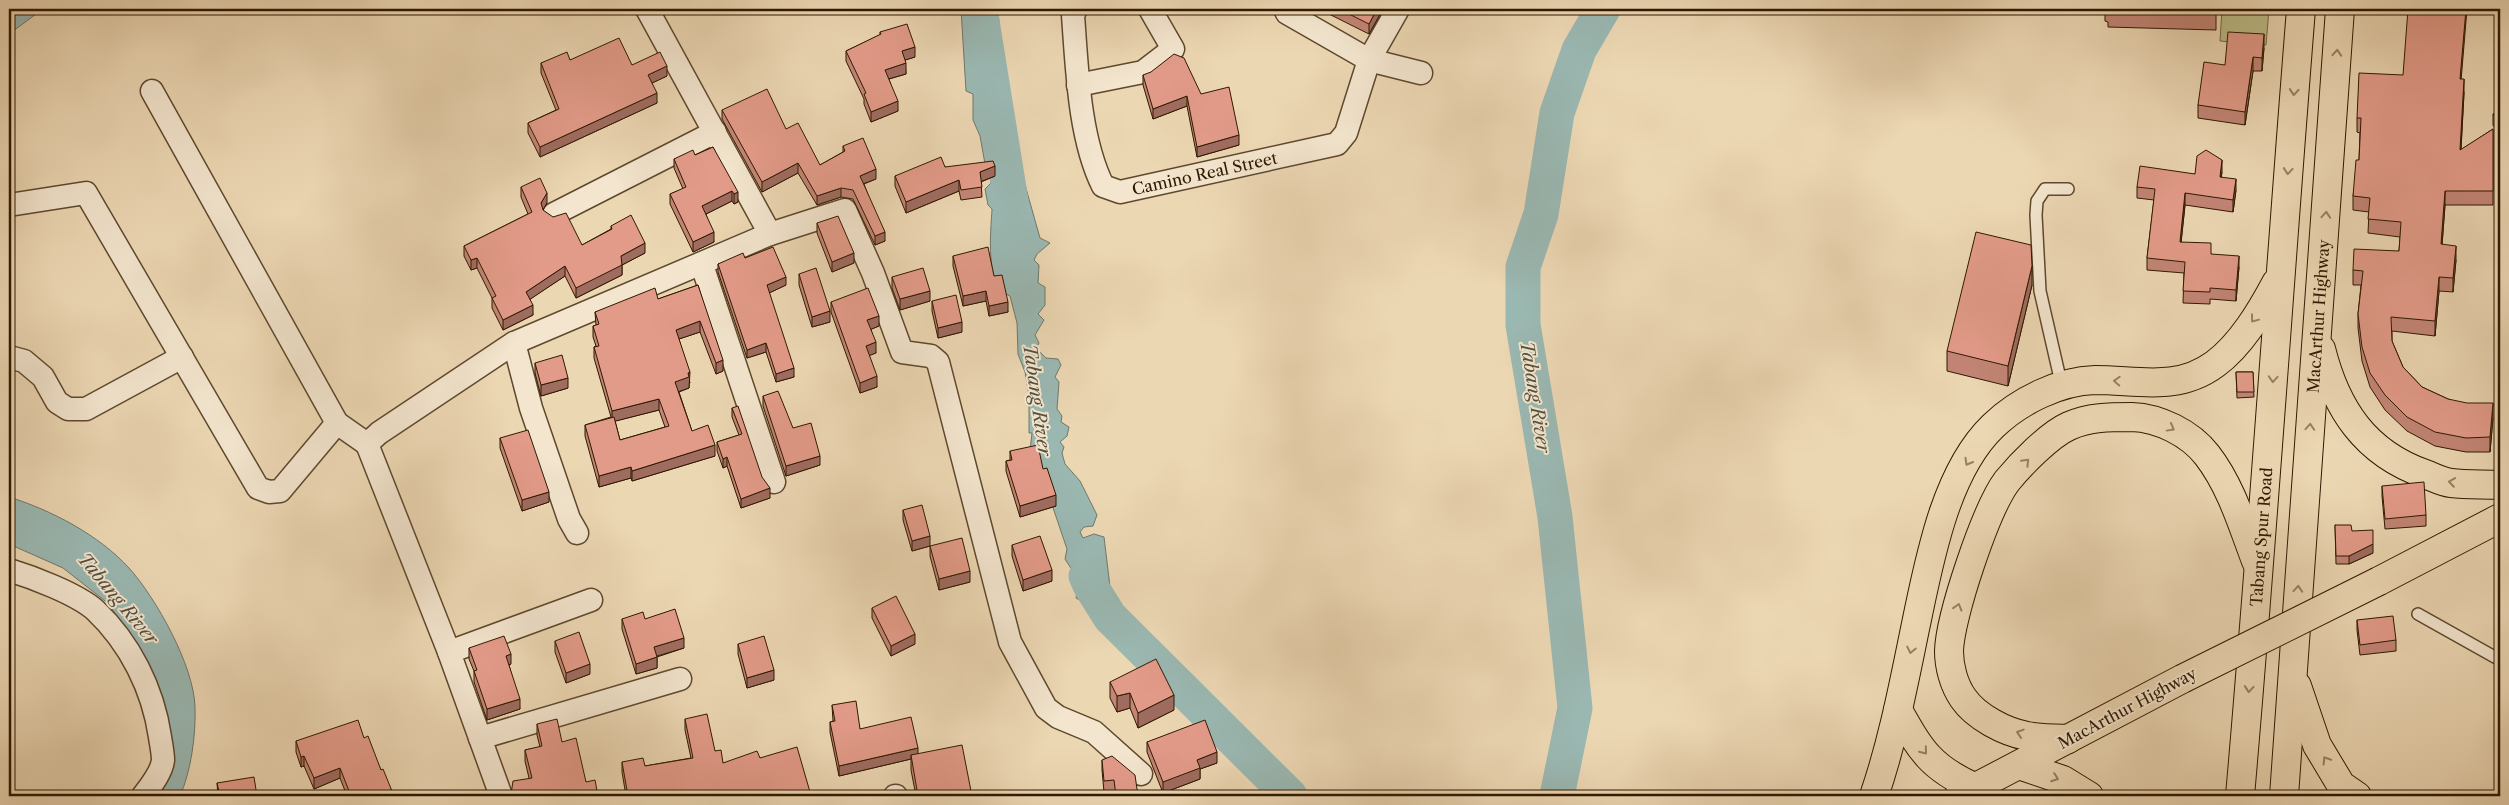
<svg xmlns="http://www.w3.org/2000/svg" width="2509" height="805" font-family="'Libre Caslon Text',serif">
<rect width="100%" height="100%" fill="#ecd7b3"/>
<filter id="stains"><feTurbulence type="fractalNoise" baseFrequency=".004" numOctaves="4"/><feColorMatrix values="0 0 0 0 .2 0 0 0 0 .09 0 0 0 0 .02 0 0 0 .5 -.17"/></filter>
<radialGradient id="worn" r=".72"><stop offset=".6" stop-color="#630" stop-opacity="0"/><stop offset="1" stop-color="#630" stop-opacity=".3"/></radialGradient>
<!-- green -->
<path fill="#bcbd89" stroke="#766a44" d="M2222,9H2269L2266,45L2220,41Z"/>
<!-- water -->
<path fill="#9ab8b2" stroke="#6f786b" d="M9,9H43L9,34Z
M961,9H998L1002,68L1012,140L1007,148H1003L1002,152L1008,158L1018,160L1040,238L1050,243L1037,254L1034,260L1039,265L1038,283L1045,287V305L1038,314L1044,320L1035,335L1039,343L1036,348L1046,358L1058,359L1061,365L1055,377L1059,382L1057,409L1062,416L1061,422L1069,427L1067,436L1060,442L1064,447L1062,453L1065,464L1080,481L1097,515L1093,526L1084,527L1080,532L1083,538L1094,534L1104,537L1111,595L1110,617L1076,598L1079,581L1065,559L1067,549L1048,493L1030,451L1032,433H1029V395L1025,372L1018,354L1017,323L1010,296C984,287 991,231 992,209L988,205L985,189L991,183L990,177L987,175L980,136L973,120V94L966,91Z
M9,497C51,510 99,535 129,568C156,598 194,666 195,707C196,735 191,771 180,796H150L164,726L153,673L109,604L63,568L9,544Z"/>
<g fill="none" stroke-linecap="round" stroke-linejoin="round">
<!-- river -->
<path stroke="#9ab8b2" stroke-width="35" d="M980,9L1011,201
M1086,576L1090,585L1110,617L1290,796
M1557,796L1575,708L1555,517L1523,325V267L1541,214L1557,113L1579,50L1603,9"/>
<defs>
<path id="lane" d="M2062,387L2040,291L2036,215L2037,201L2045,189H2068
M2418,614L2500,660"/>
<g id="street">
<path d="M647,9L770,234"/>
<path id="s1" d="M1076,9L1073,15C1077,68 1079,138 1103,186L1120,192L1337,144L1346,133L1369,60L1398,9"/>
<path d="M1285,9L1287,13L1369,60L1421,73"/>
<path d="M1078,85L1143,72L1173,49L1150,9"/>
<path d="M152,91L337,423L367,444"/>
<path d="M9,205L86,193L258,488L269,492L280,491L337,423"/>
<path d="M554,214L715,132"/>
<path d="M702,265L774,482"/>
<path d="M514,343L531,408L569,519L577,533"/>
<path d="M9,357L24,361L43,377L57,402L68,409H86L182,357"/>
<path d="M9,570C32,577 77,594 95,610C130,643 153,689 160,737C161,744 163,753 163,760C162,772 150,787 143,796"/>
<path d="M449,652L591,600"/>
<path d="M480,738L680,679"/>
<path d="M501,796L449,652L367,444L379,433L514,343L770,234L845,210L873,273L902,352L931,356L938,362L1010,642L1046,708L1058,717L1094,732L1141,774"/>
<path d="M895,796H896"/>
</g>
<g id="highway">
<path d="M2321,349C2336,409 2365,453 2425,474C2433,477 2442,482 2451,483C2467,485 2484,484 2500,485"/>
<path d="M2379,581L2500,518"/>
<path d="M2297,686L2317,745L2341,785L2357,796"/>
<path d="M1898,710C1921,751 1931,768 1976,788"/>
<path d="M2068,739C2055,738 2040,739 2027,736C2005,732 1976,717 1963,698C1954,685 1949,667 1949,651C1950,616 1986,509 2007,481C2021,464 2049,435 2069,426C2089,417 2110,417 2132,417C2159,418 2190,433 2207,455C2231,486 2242,524 2256,561"/>
<path d="M2019,765L2063,780L2089,796"/>
<path d="M1874,796C1893,741 1904,682 1916,624C1929,562 1945,472 1993,426C2019,401 2059,381 2095,380C2138,380 2177,392 2215,364C2241,345 2261,311 2276,283"/>
<path d="M1959,796L2182,679"/>
<path id="s2" d="M2240,796C2263,534 2280,271 2301,9"/>
<path id="s3" d="M2284,796L2340,9"/>
</g>
</defs>
<!-- lane casing -->
<use href="#lane" stroke="#5e482d" stroke-width="14"/>
<!-- street casing -->
<use href="#street" stroke="#5e482d" stroke-width="25"/>
<!-- highway casing -->
<use href="#highway" stroke="#2f1800" stroke-width="30"/>
<!-- lane -->
<use href="#lane" stroke="#f3e5ce" stroke-width="11"/>
<!-- street -->
<use href="#street" stroke="#f3e5ce" stroke-width="22"/>
<!-- highway -->
<use href="#highway" stroke="#ecd7b3" stroke-width="28"/>
<defs>
<path id="highway-bridge" d="M2182,679L2379,581"/>
</defs>
<!-- highway-bridge casing -->
<use href="#highway-bridge" stroke="#2f1800" stroke-width="30" stroke-linecap="butt"/>
<!-- highway-bridge -->
<use href="#highway-bridge" stroke="#ecd7b3" stroke-width="28"/>
</g>
<!-- wall -->
<path fill="#c38576" stroke="#2f1800" fill-rule="evenodd" d="M1319,9H1383L1369,34Z
M2105,9H2216V30L2108,27V22L2105,21Z
M880,32L915,57L905,60L906,74L889,79L898,111L871,122L864,104V99L846,61V51L880,35Z
M2264,48L2262,71H2253L2245,125L2198,118V105L2225,65Z
M570,60L632,65L667,76L652,83L657,103L540,157L528,133V123L556,110L541,73V63Z
M1143,75L1201,94L1239,145L1197,157L1187,106L1153,119L1143,85Z
M2403,75L2461,79L2464,93L2461,150L2493,129V205H2445L2442,245L2456,260L2453,292L2439,291L2435,336L2392,331V341L2403,367L2422,387L2448,399L2493,418L2490,452H2466L2435,446L2407,431L2385,410L2370,387L2362,361L2358,328V314L2361,285H2353V270L2399,251L2400,237L2368,233L2369,212L2353,210V196L2359,160L2360,133L2357,132V118Z
M722,110L786,129L820,165L843,152V146L876,179L864,184L885,241L875,245L853,199L841,197L817,205L798,173L762,192L722,119Z
M2500,110V136L2493,125V114Z
M713,147L738,202L734,204L732,201L706,214L714,242L693,252L670,204V194L683,189L674,168V159L695,155Z
M945,167L995,176L981,182L982,197L961,200L959,191L906,213L895,186V176Z
M2222,172L2221,177L2236,190L2233,212L2185,205L2181,242L2211,254L2239,267L2236,301L2210,299V304L2183,303L2184,273L2147,270V258L2154,200L2137,198V187L2195,174Z
M521,187L547,203L543,210L582,245L611,229V226L645,253L622,265V275L576,298L565,276L530,299L533,315L503,330L492,308V298L477,268L471,270L464,256V246L528,214L521,197Z
M817,223L854,263L832,272L817,233Z
M953,256L994,276L1008,312L989,316L986,301L963,306L953,266Z
M745,258L786,285L769,293L794,377L776,382L766,352L747,358L718,272V264Z
M799,274L830,322L812,327L799,285Z
M892,277L930,301L900,310L892,288Z
M698,285L723,371L716,374L700,332L679,339L690,383L689,384V388L679,392L692,431L715,456L632,481L631,478L599,487L585,436V425L611,417L594,358V347L596,346L593,337V326L596,325L595,312L658,299ZM659,410L665,427L620,440L615,421Z
M2032,285L2008,386L1947,371V351Z
M932,301L962,332L938,338L932,311Z
M831,302L879,326L871,329L876,353L869,355L877,387L860,393L831,312Z
M535,363L568,388L541,396L535,373Z
M2236,372H2253L2254,397L2237,398Z
M763,396L793,428L820,465L786,476L763,406Z
M732,408L770,498L741,508L727,466L723,468L717,451V442L739,435L732,417Z
M500,438L549,502L522,511L500,448Z
M1010,451L1056,506L1020,517L1006,471V461L1010,460Z
M2382,486L2426,515V526L2385,529L2382,496Z
M903,510L930,546L912,551L903,520Z
M2335,525L2352,531L2373,553L2349,564H2336Z
M1012,545L1052,581L1023,591L1012,556Z
M930,546L970,582L939,590L930,556Z
M872,608L915,644L891,656L872,618Z
M622,619H645L684,648L657,657V668L636,674L622,629Z
M2357,620L2396,640V651L2360,655L2357,630Z
M555,641L590,674L566,683L555,652Z
M738,644L774,680L747,688L738,654Z
M469,648L511,664L509,665L520,709L487,720L474,682V671L469,659Z
M1110,682L1174,710L1138,728L1130,708L1117,712L1110,698Z
M832,705L860,729L918,754L972,796H916L911,770V759L839,776L830,732V722L833,721Z
M685,719L715,751L723,763L760,758L810,796H626L622,772V762L645,766L691,758L685,730Z
M537,724L562,742L586,782L598,796H511V794L529,778L525,761V750L540,747L537,735Z
M364,738L381,770L394,796H347L340,778L314,789L304,766L301,767L296,752V741Z
M1147,742L1217,763L1200,769V779L1163,793L1147,752Z
M1102,760L1138,796H1114V791L1104,792L1102,770Z
M217,783L257,796H218Z"/>
<!-- shaded-wall -->
<path fill="#9f6c60" stroke="#2f1800" d="M1377,9H1383L1369,34V24Z
M2466,9H2467L2460,93V79Z
M2264,34V48L2262,71V58Z
M915,47V57L902,61V51Z
M2253,57V71L2245,125V112Z
M906,63V74L885,80V70Z
M667,66V76L648,85V75Z
M2464,79V93L2460,165V150Z
M657,93V103L540,157V147Z
M1187,96V106L1153,119V109Z
M898,101V111L871,122V112Z
M1239,135V145L1197,157V147Z
M2222,160V172L2220,188V177Z
M798,163V173L762,192V182Z
M995,166V176L980,182V172Z
M876,169V179L860,185V176Z
M2236,179V190L2233,212V200Z
M959,180V191L906,213V202Z
M841,188V197L817,205V196Z
M732,191V201L702,216V206Z
M2445,191V205L2441,259V244Z
M738,192V202L734,204V194Z
M547,193V203L541,213V203Z
M2185,193V205L2180,253V242Z
M714,232V242L693,252V242Z
M885,232V241L875,245V236Z
M645,243V253L622,265V275L576,298V288L621,256Z
M2456,246V260L2453,292V278Z
M854,253V263L832,272V262Z
M2239,256V267L2236,301V290Z
M477,258V268L471,270V260Z
M565,266V276L526,302V292Z
M2032,266V285L2008,386V366Z
M786,277V285L767,294V285Z
M2439,277V291L2435,336V321Z
M930,291V301L900,310V299Z
M986,291V301L963,306V296Z
M1008,302V312L989,316V306Z
M533,305V315L503,330V320Z
M830,311V322L812,327V317Z
M879,316V326L867,331V320Z
M700,321V332L676,340V330Z
M962,322V332L938,338V328Z
M876,342V353L866,357V346Z
M766,343V352L747,358V350Z
M723,360V371L716,374V363Z
M794,368V377L776,382V374Z
M690,372L689,388L675,393V382Z
M877,376V387L860,393V383Z
M568,378V388L541,396V385Z
M659,399V410L612,422V411Z
M2493,403V418L2490,452V437Z
M715,445V456L632,481V471Z
M820,456V465L786,476V466Z
M727,457V466L723,468V459Z
M631,467V478L599,487V476Z
M770,488V498L741,508V499Z
M549,492V502L522,511V500Z
M1056,495V506L1020,517V506Z
M930,536V546L912,551V541Z
M2373,544V553L2349,564V556Z
M1052,570V581L1023,591V580Z
M970,571V582L939,590V579Z
M915,634V644L891,656V646Z
M684,638V648L654,657V647Z
M511,654V664L506,666V656Z
M657,657V668L636,674V664Z
M590,664V674L566,683V673Z
M774,670V680L747,688V678Z
M1130,693V708L1117,712V696Z
M1174,695V710L1138,728V713Z
M520,699V709L487,720V709Z
M918,748V757L911,755V759L839,776V766Z
M1217,752V763L1200,769V779L1163,793V782L1197,760Z
M304,756V766L301,767V757Z
M340,768V778L314,789V778Z"/>
<!-- building -->
<path fill="#e39b89" stroke="#2f1800" d="M1339,9H1377L1369,24Z
M2108,9H2216V11Z
M2408,9H2466L2460,79H2464L2460,150L2493,129V191H2445L2441,244L2456,246L2453,278L2439,277L2435,321L2391,317L2392,341L2403,367L2422,387L2448,399L2467,403H2493L2490,437L2466,438L2435,432L2407,417L2385,395L2370,373L2362,347L2358,314L2363,271L2353,270L2354,249L2399,251L2401,222L2368,219L2370,198L2353,196L2356,160H2359L2361,118H2357L2359,73L2403,75Z
M907,24L915,47L902,51L906,63L885,70L898,101L871,112L864,94L866,93L846,51L881,34L880,32Z
M2228,32L2264,34L2262,58L2253,57L2245,112L2198,105L2204,62L2225,65Z
M619,38L632,65L660,52L667,66L648,75L657,93L540,147L528,123L559,109L541,63L567,52L570,60Z
M1174,54L1184,58L1201,94L1229,87L1239,135L1197,147L1187,96L1153,109L1143,75L1151,72Z
M767,89L786,129L798,123L820,165L845,151L843,146L863,138L876,169L860,176L885,232L875,236L853,190L841,188L817,196L798,163L762,182L722,110Z
M2500,110V126L2493,114Z
M713,147L738,192L734,194L732,191L702,206L714,232L693,242L670,194L686,187L674,159L693,150L695,155Z
M2206,150L2222,160L2220,177L2236,179L2233,200L2185,193L2180,242L2211,243V254L2239,256L2236,290L2210,288V292L2183,291L2185,262L2147,258L2155,189L2137,187L2140,166L2195,174L2197,156Z
M941,157L945,167L993,161L995,166L980,172L982,187L961,190L959,180L906,202L895,176Z
M540,178L547,193L541,203L543,210L553,217L566,213L582,245L612,229L611,226L631,215L645,243L621,256L622,265L576,288L565,266L526,292L533,305L503,320L492,298L496,296L477,258L471,260L464,246L532,212L521,187Z
M838,216L854,253L832,262L817,223Z
M1976,232L2031,245L2032,266L2008,366L1947,351Z
M773,247L786,277L767,285L794,368L776,374L766,343L747,350L718,264L743,253L745,258Z
M988,247L994,276L1002,275L1008,302L989,306L986,291L963,296L953,256Z
M816,268L830,311L812,317L799,274Z
M923,268L930,291L900,299L892,277Z
M698,285L723,360L716,363L700,321L676,330L690,372L688,373L689,377L675,382L692,431L708,425L715,445L632,471L631,467L599,476L585,425L614,417L620,440L669,426L659,399L612,411L594,347L599,346L593,326L599,324L595,312L655,288L658,299Z
M868,288L879,316L867,320L876,342L866,346L877,376L860,383L831,302Z
M956,295L962,322L938,328L932,301Z
M562,355L568,378L541,385L535,363Z
M2236,372H2253L2254,392H2237Z
M778,391L793,428L811,423L820,456L786,466L763,396Z
M738,406L762,477L770,488L741,499L727,457L723,459L717,442L742,434L732,408Z
M528,430L549,492L522,500L500,438Z
M1038,445L1043,469L1047,468L1056,495L1020,506L1006,461L1012,460L1010,451Z
M2424,482L2426,515L2385,519L2382,486Z
M922,505L930,536L912,541L903,510Z
M2335,525H2351L2352,531L2373,530V544L2349,556H2336Z
M1040,536L1052,570L1023,580L1012,545Z
M962,538L970,571L939,579L930,546Z
M896,596L915,634L891,646L872,608Z
M675,609L684,638L654,647L657,657L636,664L622,619L643,612L645,619Z
M2393,616L2396,640L2360,645L2357,620Z
M579,632L590,664L566,673L555,641Z
M504,636L511,654L506,656L520,699L487,709L474,671L477,670L469,648Z
M764,636L774,670L747,678L738,644Z
M1156,659L1174,695L1138,713L1130,693L1117,696L1110,682Z
M856,701L860,729L911,717L918,748L839,766L830,722L835,721L832,705Z
M707,714L715,751L721,750L723,763L757,751L760,758L797,747L810,792V796H628L622,762L643,758L645,766L693,758L685,719Z
M557,719L562,742L576,738L586,782L595,780L598,796H512L511,794L513,781L532,778L525,750L542,746L537,724Z
M358,720L364,738L368,736L381,770L383,769L394,796H351L340,768L314,778L304,756L301,757L296,741Z
M1205,720L1217,752L1197,760L1200,768L1163,782L1147,742Z
M962,745L972,796H918L911,755Z
M1112,756L1135,775L1138,796H1116L1114,780L1104,781L1102,760Z
M254,777L257,796H220L217,783Z"/>
<!-- one-way arrows -->
<defs><path id="oneway-chevron" d="M-2-3.5L2.5 0L-2 3.5" fill="none" stroke-width="1.6" stroke-linecap="round" stroke-linejoin="round" transform="scale(1.25)"/></defs>
<g stroke="#978162">
<use href="#oneway-chevron" transform="translate(2337 53) rotate(-86)"/>
<use href="#oneway-chevron" transform="translate(2294 92) rotate(95)"/>
<use href="#oneway-chevron" transform="translate(2288 171) rotate(95)"/>
<use href="#oneway-chevron" transform="translate(2326 215) rotate(-86)"/>
<use href="#oneway-chevron" transform="translate(2254 319) rotate(127)"/>
<use href="#oneway-chevron" transform="translate(2273 379) rotate(94)"/>
<use href="#oneway-chevron" transform="translate(2117 381) rotate(-177)"/>
<use href="#oneway-chevron" transform="translate(2310 427) rotate(-86)"/>
<use href="#oneway-chevron" transform="translate(2171 428) rotate(29)"/>
<use href="#oneway-chevron" transform="translate(1968 462) rotate(120)"/>
<use href="#oneway-chevron" transform="translate(2026 462) rotate(-46)"/>
<use href="#oneway-chevron" transform="translate(2452 482) rotate(-172)"/>
<use href="#oneway-chevron" transform="translate(2298 589) rotate(-86)"/>
<use href="#oneway-chevron" transform="translate(1958 607) rotate(-73)"/>
<use href="#oneway-chevron" transform="translate(1911 650) rotate(102)"/>
<use href="#oneway-chevron" transform="translate(2249 689) rotate(95)"/>
<use href="#oneway-chevron" transform="translate(2020 733) rotate(-162)"/>
<use href="#oneway-chevron" transform="translate(1924 751) rotate(51)"/>
<use href="#oneway-chevron" transform="translate(2326 760) rotate(-122)"/>
<use href="#oneway-chevron" transform="translate(2055 778) rotate(20)"/>
</g>
<g text-anchor="middle" dominant-baseline="central" stroke-width="4" stroke-linejoin="round" paint-order="stroke">
<!-- street labels -->
<g font-size="16" fill="#2f1800" stroke="#f3e5ce">
<text stroke="none"><textPath href="#s1" startOffset="286">Camino Real Street</textPath></text>
<text stroke="none"><textPath href="#s3" startOffset="481">MacArthur Highway</textPath></text>
<text stroke="none"><textPath href="#s2" startOffset="260">Tabang Spur Road</textPath></text>
<text transform="translate(2127 708) rotate(-28)">MacArthur Highway</text>
</g>
<!-- water labels -->
<g font-size="18" font-style="italic" fill="#54503e" stroke="#f3e5ce">
<text transform="translate(1535 397) rotate(81)">Tabang River</text>
<text transform="translate(1037 400) rotate(82)">Tabang River</text>
<text transform="translate(118 599) rotate(50)">Tabang River</text>
</g>
</g>
<!-- margin -->
<rect width="2509" height="805" fill="none" stroke="#ecd7b3" stroke-width="30"/>
<rect x="10" y="10" width="2489" height="785" fill="none" stroke="#2f1800" stroke-width="2.5"/>
<rect x="15" y="15" width="2479" height="775" fill="none" stroke="#2f1800"/>
<rect width="100%" height="100%" filter="url(#stains)"/>
<rect width="100%" height="100%" fill="url(#worn)"/>
</svg>
